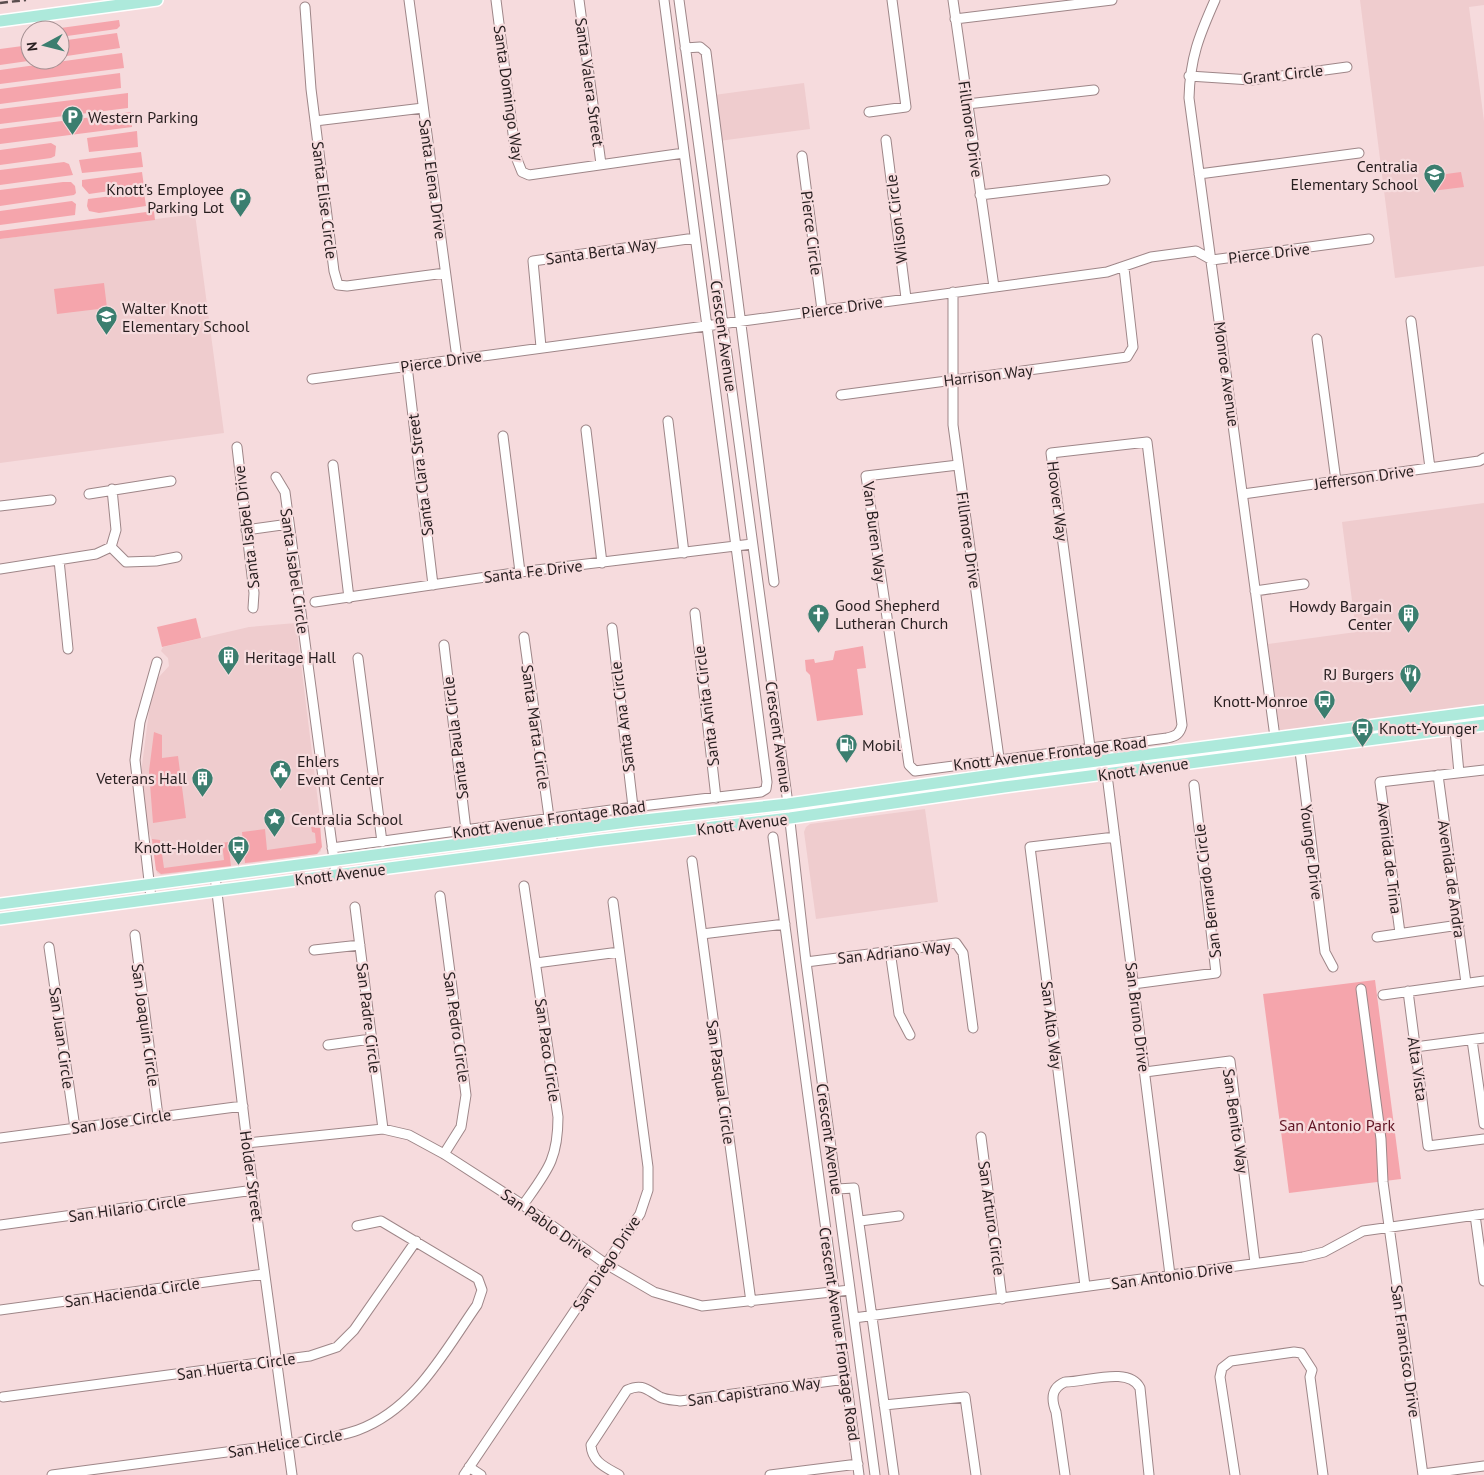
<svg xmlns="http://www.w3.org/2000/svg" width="1484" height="1475" font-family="'PT Sans',sans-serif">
<rect width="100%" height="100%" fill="#f6dbdd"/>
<!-- built -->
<path fill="#efccce" d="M1360,0H1484V5L1469,7L1484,121V266L1395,278Z
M804,83L810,129L719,141L714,95Z
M195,214L224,433L0,463V239Z
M1484,503V706L1280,733L1268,644L1356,632L1342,522Z
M296,623L321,826V851L317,854L161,875L157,873L151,837L147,827L141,773L150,704L158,678L169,666L168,658L161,651L163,647L249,627Z
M925,809L938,902L816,919L804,832L806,827L810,824Z"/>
<!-- green -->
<path fill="#f5a5ac" d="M119,20L120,26L117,29L60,37V30H46Z
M117,33L120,48L60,57V41Z
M30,45V60H35L0,65V49Z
M122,53L124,68L0,84V70Z
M120,73L121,88L0,104V89Z
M128,93V108L0,124V109Z
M131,112L132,127L0,144V129Z
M137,131L138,147L89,152L87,138Z
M51,143L56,146L55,156L51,158L0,165V150Z
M141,152L143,167L82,173L79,160Z
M64,162L69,164L73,175L0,185V170Z
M142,172L144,186L89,194L82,186V180Z
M1461,172L1464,187L1432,191L1430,181L1443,179L1446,174Z
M63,182H71L75,186L76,193L74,195L0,206V190Z
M144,192L146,206L99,213L89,211L87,206L88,199Z
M72,201L76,204L75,215L0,225V211Z
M154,211L155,220L0,239V231Z
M104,283L107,308L57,314L54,289Z
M196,618L201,638L162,647L157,627Z
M863,646L866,668L857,669L863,715L817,721L810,675L806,671L805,660L814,659L815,663L833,660L835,651Z
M154,732L162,735V758L178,756L186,818L153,823L149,771Z
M310,820H314L315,828H320L322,847L317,854L245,863L242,832L265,829L267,850L316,843L315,833L312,832Z
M152,839L160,840L164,868L224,860L222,843L228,842L231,866L161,874L156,870Z
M1375,980L1401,1179L1289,1193L1263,994Z"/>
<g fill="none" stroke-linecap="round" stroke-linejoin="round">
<defs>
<path id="minor" d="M409,0L457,358
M496,0L516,157L522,172L529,175L684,153
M579,0L601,164
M679,0L788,804L806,962L875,1475
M953,0L994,287
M1215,0C1199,36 1190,58 1189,98L1277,752
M305,7L311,89L334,271L338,285L347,286L445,273
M955,19L1112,0
M685,48L700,47L706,52L774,582
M1189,76L1251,80L1347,67
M967,104L1094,90
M869,112L906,107L892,0
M315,121L423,108
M886,140L906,298
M802,156L822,310
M1199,174L1359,153
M980,195L1105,180
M953,292V425L1003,787
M1411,321L1430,468
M1317,339L1336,481
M541,347L533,261L695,238
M407,366L433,585
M312,379L1107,272L1151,257L1196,251L1212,260L1369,239
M841,395L1127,357L1133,347L1124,268
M668,421L684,553
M586,430L602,563
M503,436L520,572
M237,447L254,593L253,608
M333,465L349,598
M958,465L866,476L909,765L915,771L1167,738C1176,736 1180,734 1182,725L1147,442L1051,453L1090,747
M276,477L285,492L336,875
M89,494L171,481
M1243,494L1479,461L1484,458
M0,506L51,500
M246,530L289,524
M111,547L116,530L112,489
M59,560L68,649
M0,569L96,554L111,547L126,562L156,561L177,557
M1255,591L1304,584
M315,602L520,572L752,544
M695,613L716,798
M612,628L633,807
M524,637L553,846
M444,645L466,830
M358,658L382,842
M1455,730L1459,773
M1298,735L1325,952L1333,967
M1105,759L1170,1275
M1438,775L1466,983
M773,837L859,1475
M332,848L633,807L761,792L766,789L767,782L664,0
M692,861L751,1302
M215,876L247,1143L292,1475
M440,896L466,1095L461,1127L444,1154
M151,898L135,760L140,722L157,662
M355,907L383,1129
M1400,933L1380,782L1484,770
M702,934L785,924
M135,935L158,1116
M1377,937L1459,925
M49,947L75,1128
M314,950L360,945
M890,951L899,1014L910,1035
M806,962L956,943L963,953L973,1028
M536,963L619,952
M1133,984L1216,973L1194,785
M1361,989L1381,1139L1383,1182L1423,1475
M1408,991L1428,1146L1484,1139
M1383,995L1484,981
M1472,1040L1484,1124
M328,1045L371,1039
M1415,1047L1484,1038
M1145,1072L1230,1061L1255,1263
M981,1137L1002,1299
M0,1138L243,1106
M247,1143L383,1129L409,1135L444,1154L523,1205L606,1264L654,1292L702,1306L850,1290
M837,1189L854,1188L894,1475
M523,1205C547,1171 558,1160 558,1117L524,886
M1475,1215L1484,1281
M860,1221L899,1216
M0,1225L254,1190
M1085,1286L1030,847L1115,837
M0,1310L264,1274
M854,1318L1303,1257L1324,1252L1363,1231L1484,1214
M3,1397L310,1356L337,1347L354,1330L416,1241
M884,1405L965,1397L976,1475
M469,1467L481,1475
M1423,1474L1484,1466
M52,1475L325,1439C336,1436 347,1434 358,1430C415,1409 444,1352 477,1305L482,1290L478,1279L381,1221L357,1226
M464,1475L640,1214L648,1190V1167L613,902
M619,1475C605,1467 592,1462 591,1445L627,1390C643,1383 647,1390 660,1397C666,1400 674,1400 680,1401L846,1379
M770,1475L858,1464
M1065,1475L1056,1412C1051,1399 1051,1388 1065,1382C1087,1382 1129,1366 1140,1388L1149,1475
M1235,1475L1220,1377L1222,1368L1231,1361L1294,1352L1301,1353L1312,1370L1310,1377L1323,1475"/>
<path id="major" d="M0,21L157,0
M0,904L635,821L788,804L1035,769L1484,711
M0,919L595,841L790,818L1004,787L1484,725"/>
</defs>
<!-- minor casing -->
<use href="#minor" stroke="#9e8688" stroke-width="11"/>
<!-- major casing -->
<use href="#major" stroke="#fff" stroke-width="14"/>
<!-- minor -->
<use href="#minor" stroke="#fff" stroke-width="9"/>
<!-- major -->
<use href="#major" stroke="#ade9db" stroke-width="11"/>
<!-- rail -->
<path stroke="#5a4d4e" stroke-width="2.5" stroke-dasharray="8 4" stroke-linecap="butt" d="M0,3L26,0"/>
</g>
<!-- icons -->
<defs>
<symbol id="parking-pin" viewBox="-11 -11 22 30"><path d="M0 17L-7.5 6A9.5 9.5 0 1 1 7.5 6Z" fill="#3b7e6f" stroke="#f6dbdd"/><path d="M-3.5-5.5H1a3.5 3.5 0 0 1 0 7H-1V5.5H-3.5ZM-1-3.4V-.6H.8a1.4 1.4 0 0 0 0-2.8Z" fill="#fff"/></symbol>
<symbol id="school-pin" viewBox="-11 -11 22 30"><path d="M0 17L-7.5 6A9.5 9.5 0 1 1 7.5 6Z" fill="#3b7e6f" stroke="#f6dbdd"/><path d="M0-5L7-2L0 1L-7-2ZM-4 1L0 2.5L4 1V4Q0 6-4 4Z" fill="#fff"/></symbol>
<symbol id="church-pin" viewBox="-11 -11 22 30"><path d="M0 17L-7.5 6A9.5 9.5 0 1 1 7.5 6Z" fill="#3b7e6f" stroke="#f6dbdd"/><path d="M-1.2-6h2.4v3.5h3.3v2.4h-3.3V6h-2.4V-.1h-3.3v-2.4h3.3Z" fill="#fff"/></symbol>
<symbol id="building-pin" viewBox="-11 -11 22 30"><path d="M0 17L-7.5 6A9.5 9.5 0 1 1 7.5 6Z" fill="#3b7e6f" stroke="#f6dbdd"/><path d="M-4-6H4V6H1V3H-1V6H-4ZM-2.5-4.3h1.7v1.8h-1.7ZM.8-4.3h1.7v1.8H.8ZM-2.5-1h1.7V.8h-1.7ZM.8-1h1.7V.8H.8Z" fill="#fff"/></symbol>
<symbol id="restaurant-pin" viewBox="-11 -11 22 30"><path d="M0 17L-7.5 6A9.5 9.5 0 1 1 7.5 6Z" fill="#3b7e6f" stroke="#f6dbdd"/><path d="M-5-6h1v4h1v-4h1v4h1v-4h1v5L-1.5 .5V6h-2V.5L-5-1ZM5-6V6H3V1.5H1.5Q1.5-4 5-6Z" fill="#fff"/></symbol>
<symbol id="bus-pin" viewBox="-11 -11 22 30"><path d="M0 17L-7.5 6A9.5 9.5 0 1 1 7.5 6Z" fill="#3b7e6f" stroke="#f6dbdd"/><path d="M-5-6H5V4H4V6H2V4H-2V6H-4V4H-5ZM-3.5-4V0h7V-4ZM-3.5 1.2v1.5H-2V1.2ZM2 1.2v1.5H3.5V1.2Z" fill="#fff"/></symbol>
<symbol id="fuel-pin" viewBox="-11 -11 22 30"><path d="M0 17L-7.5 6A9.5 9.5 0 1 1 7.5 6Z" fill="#3b7e6f" stroke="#f6dbdd"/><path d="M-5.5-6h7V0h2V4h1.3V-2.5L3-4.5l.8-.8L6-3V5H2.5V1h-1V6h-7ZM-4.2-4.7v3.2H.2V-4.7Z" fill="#fff"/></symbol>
<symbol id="civic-pin" viewBox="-11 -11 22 30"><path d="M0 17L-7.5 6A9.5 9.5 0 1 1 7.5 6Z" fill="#3b7e6f" stroke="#f6dbdd"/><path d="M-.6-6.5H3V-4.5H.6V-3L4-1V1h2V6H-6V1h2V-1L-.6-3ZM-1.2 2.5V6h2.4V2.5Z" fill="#fff"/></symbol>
<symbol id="sight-pin" viewBox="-11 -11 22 30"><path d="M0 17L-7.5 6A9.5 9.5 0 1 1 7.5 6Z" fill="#3b7e6f" stroke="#f6dbdd"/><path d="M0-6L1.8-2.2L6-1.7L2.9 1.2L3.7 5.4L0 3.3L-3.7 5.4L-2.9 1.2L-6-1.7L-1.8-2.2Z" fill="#fff"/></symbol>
</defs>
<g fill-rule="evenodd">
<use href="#parking-pin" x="60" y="104" width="25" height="34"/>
<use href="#school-pin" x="1422" y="162" width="25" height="34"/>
<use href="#parking-pin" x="228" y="186" width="25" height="34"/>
<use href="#school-pin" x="94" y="304" width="25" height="34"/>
<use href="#church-pin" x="806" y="602" width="25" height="34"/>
<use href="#building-pin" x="1396" y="602" width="25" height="34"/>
<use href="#building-pin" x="216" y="644" width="25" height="34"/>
<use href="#restaurant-pin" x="1398" y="662" width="25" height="34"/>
<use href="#bus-pin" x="1312" y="688" width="25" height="34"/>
<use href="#bus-pin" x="1350" y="716" width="25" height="34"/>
<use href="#fuel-pin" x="834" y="732" width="25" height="34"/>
<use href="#civic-pin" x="268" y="758" width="25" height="34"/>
<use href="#building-pin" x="190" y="766" width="25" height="34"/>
<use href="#sight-pin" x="262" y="806" width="25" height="34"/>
<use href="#bus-pin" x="226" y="834" width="25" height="34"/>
</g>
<g text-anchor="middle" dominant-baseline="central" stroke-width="4.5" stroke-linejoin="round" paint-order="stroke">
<!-- street labels -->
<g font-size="16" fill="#271e1f" stroke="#f6dbdd">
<text transform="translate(1283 74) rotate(-6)">Grant Circle</text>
<text transform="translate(590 82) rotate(82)">Santa Valera Street</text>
<text transform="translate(509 93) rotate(82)">Santa Domingo Way</text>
<text transform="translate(971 129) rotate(82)">Fillmore Drive</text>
<text transform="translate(433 179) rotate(82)">Santa Elena Drive</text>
<text transform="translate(325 200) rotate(83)">Santa Elise Circle</text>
<text transform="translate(896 219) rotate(-97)">Wilson Circle</text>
<text transform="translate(812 233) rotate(83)">Pierce Circle</text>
<text transform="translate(601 251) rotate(-8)">Santa Berta Way</text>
<text transform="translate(1269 253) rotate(-7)">Pierce Drive</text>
<text transform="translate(842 307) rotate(-8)">Pierce Drive</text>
<text transform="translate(724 336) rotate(82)">Crescent Avenue</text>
<text transform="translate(441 361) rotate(-8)">Pierce Drive</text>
<text transform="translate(1227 374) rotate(82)">Monroe Avenue</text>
<text transform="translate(988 375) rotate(-7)">Harrison Way</text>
<text transform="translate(420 475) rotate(-97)">Santa Clara Street</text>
<text transform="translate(1364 477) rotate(-8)">Jefferson Drive</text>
<text transform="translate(1058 501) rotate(83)">Hoover Way</text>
<text transform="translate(246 527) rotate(-97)">Santa Isabel Drive</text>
<text transform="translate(875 532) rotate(83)">Van Buren Way</text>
<text transform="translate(969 540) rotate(82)">Fillmore Drive</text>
<text transform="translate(295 571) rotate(82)">Santa Isabel Circle</text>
<text transform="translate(533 571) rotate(-7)">Santa Fe Drive</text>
<text transform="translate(706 706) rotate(-97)">Santa Anita Circle</text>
<text transform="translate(622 717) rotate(-97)">Santa Ana Circle</text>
<text transform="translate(536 727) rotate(82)">Santa Marta Circle</text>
<text transform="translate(779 737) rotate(82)">Crescent Avenue</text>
<text transform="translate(455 738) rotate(-97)">Santa Paula Circle</text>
<text transform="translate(1050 753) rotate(-7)">Knott Avenue Frontage Road</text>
<text transform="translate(1143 769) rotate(-8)">Knott Avenue</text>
<text transform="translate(549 819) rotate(-8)">Knott Avenue Frontage Road</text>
<text transform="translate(742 824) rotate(-7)">Knott Avenue</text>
<text transform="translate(1312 852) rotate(83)">Younger Drive</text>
<text transform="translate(1390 858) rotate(83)">Avenida de Trina</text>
<text transform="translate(340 874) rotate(-7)">Knott Avenue</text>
<text transform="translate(1452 879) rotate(82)">Avenida de Andra</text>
<text transform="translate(1207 891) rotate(-97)">San Bernardo Circle</text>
<text transform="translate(894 952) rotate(-6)">San Adriano Way</text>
<text transform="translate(1138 1017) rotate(83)">San Bruno Drive</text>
<text transform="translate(369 1018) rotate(83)">San Padre Circle</text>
<text transform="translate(146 1025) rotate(82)">San Joaquin Circle</text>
<text transform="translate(1052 1025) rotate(83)">San Alto Way</text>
<text transform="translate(457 1027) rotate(82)">San Pedro Circle</text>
<text transform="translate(62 1038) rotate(82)">San Juan Circle</text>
<text transform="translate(548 1050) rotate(82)">San Paco Circle</text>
<text transform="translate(1418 1069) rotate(82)">Alta Vista</text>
<text transform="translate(721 1082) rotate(82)">San Pasqual Circle</text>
<text transform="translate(121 1121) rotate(-8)">San Jose Circle</text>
<text transform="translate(1236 1121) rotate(82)">San Benito Way</text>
<text transform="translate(830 1139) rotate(82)">Crescent Avenue</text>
<text transform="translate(252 1176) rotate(82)">Holder Street</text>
<text transform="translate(127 1208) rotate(-8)">San Hilario Circle</text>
<text transform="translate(992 1218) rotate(82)">San Arturo Circle</text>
<text transform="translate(547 1223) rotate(35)">San Pablo Drive</text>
<text transform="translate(606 1263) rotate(-57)">San Diego Drive</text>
<text transform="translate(1172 1275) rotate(-8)">San Antonio Drive</text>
<text transform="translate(132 1292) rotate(-8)">San Hacienda Circle</text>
<text transform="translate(840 1334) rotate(82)">Crescent Avenue Frontage Road</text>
<text transform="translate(1406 1351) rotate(82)">San Francisco Drive</text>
<text transform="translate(236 1366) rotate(-8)">San Huerta Circle</text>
<text transform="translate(754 1391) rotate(-8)">San Capistrano Way</text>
<text transform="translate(285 1443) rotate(-9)">San Helice Circle</text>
</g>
<!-- poi labels -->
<g font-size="16" fill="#271e1f" stroke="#f6dbdd" text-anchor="start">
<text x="88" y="117">Western Parking</text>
<text x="1418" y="166" text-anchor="end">Centralia<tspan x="1418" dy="18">Elementary School</tspan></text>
<text x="224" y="189" text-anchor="end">Knott's Employee<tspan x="224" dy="18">Parking Lot</tspan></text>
<text x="122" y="308">Walter Knott<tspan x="122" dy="18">Elementary School</tspan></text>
<text x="835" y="605">Good Shepherd<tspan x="835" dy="18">Lutheran Church</tspan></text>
<text x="1392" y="606" text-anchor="end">Howdy Bargain<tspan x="1392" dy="18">Center</tspan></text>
<text x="245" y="657">Heritage Hall</text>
<text x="1394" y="674" text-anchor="end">RJ Burgers</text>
<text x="1308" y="701" text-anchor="end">Knott-Monroe</text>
<text x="1379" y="728">Knott-Younger</text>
<text x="862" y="745">Mobil</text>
<text x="297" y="761">Ehlers<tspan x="297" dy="18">Event Center</tspan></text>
<text x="187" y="778" text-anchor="end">Veterans Hall</text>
<text x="291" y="819">Centralia School</text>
<text x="223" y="847" text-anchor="end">Knott-Holder</text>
</g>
<!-- park labels -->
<g font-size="16" fill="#601424" stroke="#f6dbdd">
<text x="1337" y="1125">San Antonio Park</text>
</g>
</g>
<!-- north arrow -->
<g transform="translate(45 45) rotate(263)"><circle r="24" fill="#f6dbdd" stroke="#a38f91"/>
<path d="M0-4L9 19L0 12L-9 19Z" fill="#3b7e6f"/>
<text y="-8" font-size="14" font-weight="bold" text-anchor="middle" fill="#271e1f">N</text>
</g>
</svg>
